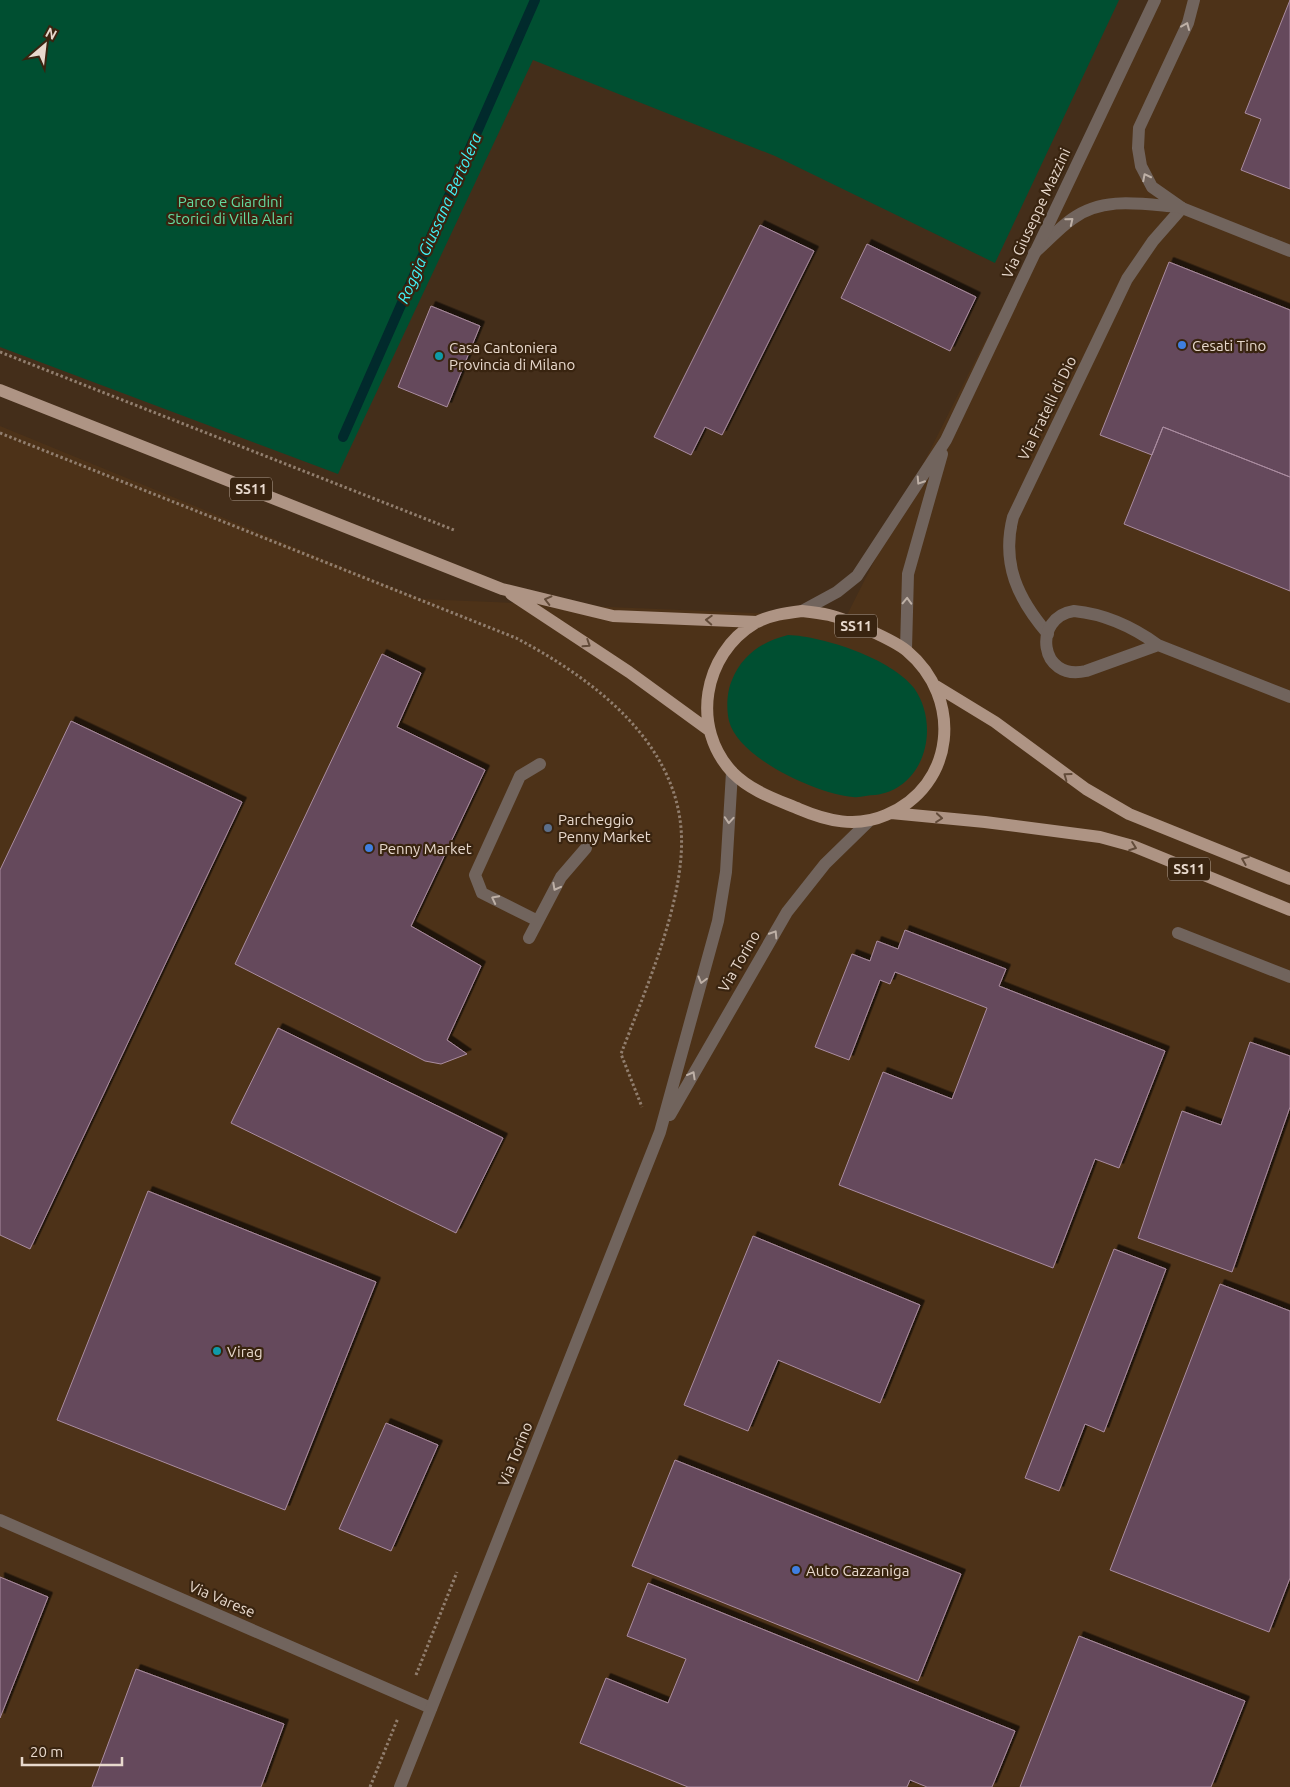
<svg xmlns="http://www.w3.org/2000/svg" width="1290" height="1787" font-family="Ubuntu,sans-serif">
<defs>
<filter id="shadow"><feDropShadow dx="4.5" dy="-4.5" stdDeviation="0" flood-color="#0009"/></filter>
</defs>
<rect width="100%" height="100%" fill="#442e1a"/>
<!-- built -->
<path fill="#4d3218" d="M1157,0H1290V1787H0V426L421,599L846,617Z"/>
<!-- green -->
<path fill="#004f31" d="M0,0H1119L995,263L775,156L533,60L338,474L0,347Z
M788,635C823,636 892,659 914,688C941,726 925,789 875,795C868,795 860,798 853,797C817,794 738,758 729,721C726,708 727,691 732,680C742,655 763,641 788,635Z"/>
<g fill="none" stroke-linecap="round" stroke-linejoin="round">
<!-- stream -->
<path stroke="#012a2c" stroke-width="10" d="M343,437L535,0"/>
</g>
<!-- building -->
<path fill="#654a5c" stroke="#aa8ca0" filter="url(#shadow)" d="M1290,0V189L1241,170L1261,119L1245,113Z
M760,225L814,251L722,435L705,427L691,455L654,437Z
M867,244L976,297L950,351L841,298Z
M1169,262L1290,310V477L1163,427L1152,455L1100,435Z
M431,306L480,326L447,407L398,387Z
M1163,427L1290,477V591L1124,524Z
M382,654L421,673L397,727L485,770L411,926L481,966L447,1040L467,1054L441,1064L425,1061L235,964Z
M71,721L242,802L30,1249L0,1235V870Z
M905,930L1006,969L999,986L1165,1051L1119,1168L1095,1159L1053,1268L839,1185L883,1072L952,1099L987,1008L895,972L890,984L880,980L849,1060L815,1047L852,954L870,961L877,941L898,949Z
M278,1028L503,1138L456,1233L231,1123Z
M1250,1042L1290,1056V1107L1232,1272L1138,1238L1182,1111L1221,1125Z
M148,1191L376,1282L285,1510L57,1420Z
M753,1236L920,1305L880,1403L778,1360L748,1431L684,1405Z
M1114,1249L1166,1269L1104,1432L1085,1424L1059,1491L1025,1478Z
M1220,1284L1290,1311V1578L1269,1632L1110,1570Z
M386,1423L438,1445L391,1551L339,1529Z
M675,1460L961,1574L918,1681L632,1566Z
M0,1577L48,1597L0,1718Z
M648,1583L1015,1731L992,1787H927L910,1780L907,1787H688L580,1743L606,1678L668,1703L686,1659L627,1636Z
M1079,1636L1245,1701L1211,1787H1020Z
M136,1669L284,1724L261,1787H92Z"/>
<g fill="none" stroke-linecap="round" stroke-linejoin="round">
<!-- path -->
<path stroke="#917e6e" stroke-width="3" stroke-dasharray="2.5 2.5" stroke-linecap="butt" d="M0,352L454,530
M0,433L516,638C590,677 673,738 681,828C687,897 645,990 621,1054L642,1107
M416,1675L457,1572
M370,1787L398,1718"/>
<!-- service -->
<path stroke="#71645d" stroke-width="12" d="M1048,634C1018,599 1001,564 1013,517L1127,279L1153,241L1182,208
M538,921L482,893L475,875L520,776L540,764
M1178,933L1290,977
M529,938L561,877L586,848"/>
<!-- minor -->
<path stroke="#71645d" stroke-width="12" d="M1194,0L1188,23L1139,128L1138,148L1141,166L1152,187L1182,208L1290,251
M1034,253C1047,242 1058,229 1072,219C1103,196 1142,204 1177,207
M1074,611C1105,614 1133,627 1158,645L1086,671C1039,682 1032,617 1074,611Z
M1158,645L1290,697
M0,1520L431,1708"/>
<!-- tertiary -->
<path stroke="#71645d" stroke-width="12" d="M802,611L837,592L857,576L946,440L1155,0
M906,649L908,574L942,454
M670,1115L787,912L825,864L868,822
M400,1787L660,1132L718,921L726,872L732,772"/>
<!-- primary -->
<path stroke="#ae9484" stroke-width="12" d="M0,390L502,589L613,616L757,622
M511,594L629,672L710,731
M802,611C811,612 820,613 829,615C846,619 894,640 907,651C963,698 956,786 886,815C856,828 827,821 799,809C775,799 751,791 733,773C690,728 703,654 755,623C770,615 786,613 802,611Z
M936,686L995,722L1086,789L1129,814L1290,879
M891,813L985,822L1100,837L1133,846L1290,910"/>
</g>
<!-- one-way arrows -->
<defs><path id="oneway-chevron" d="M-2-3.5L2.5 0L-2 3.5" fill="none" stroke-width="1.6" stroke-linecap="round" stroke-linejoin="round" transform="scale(1.25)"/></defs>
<g stroke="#beb0a6">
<use href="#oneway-chevron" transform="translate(1186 26) rotate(-67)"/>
<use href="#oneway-chevron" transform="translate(1146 177) rotate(-117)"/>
<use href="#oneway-chevron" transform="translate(1070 221) rotate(-39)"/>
<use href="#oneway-chevron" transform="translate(920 481) rotate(123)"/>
<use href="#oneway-chevron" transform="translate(907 601) rotate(-88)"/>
<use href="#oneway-chevron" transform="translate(729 820) rotate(94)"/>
<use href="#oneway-chevron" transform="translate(556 887) rotate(118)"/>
<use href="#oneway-chevron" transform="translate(495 899) rotate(-153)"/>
<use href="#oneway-chevron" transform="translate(774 934) rotate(-58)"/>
<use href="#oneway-chevron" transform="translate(702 980) rotate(105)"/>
<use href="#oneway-chevron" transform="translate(692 1075) rotate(-61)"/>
</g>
<g stroke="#624b39">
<use href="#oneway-chevron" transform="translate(548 600) rotate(-166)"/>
<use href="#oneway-chevron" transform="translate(709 620) rotate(-177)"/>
<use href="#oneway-chevron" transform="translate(587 644) rotate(33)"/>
<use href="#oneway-chevron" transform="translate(1067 776) rotate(-144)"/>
<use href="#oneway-chevron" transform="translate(939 818) rotate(5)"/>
<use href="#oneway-chevron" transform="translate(1133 847) rotate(20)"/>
<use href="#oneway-chevron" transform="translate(1245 860) rotate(-158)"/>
</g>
<!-- markers -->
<g fill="#3f7fe0" stroke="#392410" stroke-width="2">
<circle cx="1182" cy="345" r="5"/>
<circle cx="369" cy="848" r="5"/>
<circle cx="796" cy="1570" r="5"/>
</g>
<g fill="#0f9aa8" stroke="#392410" stroke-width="2">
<circle cx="439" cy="356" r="5"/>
<circle cx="217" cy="1351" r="5"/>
</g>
<circle fill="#5c6f8a" stroke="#392410" stroke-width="2" cx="548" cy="828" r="5"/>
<g text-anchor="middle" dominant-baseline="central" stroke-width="4.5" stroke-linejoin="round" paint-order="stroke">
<!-- shield labels -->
<g fill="#392410" stroke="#b4a394" stroke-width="1">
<rect x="230" y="477.5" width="42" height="23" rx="4"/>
<rect x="835" y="614.5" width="42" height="23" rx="4"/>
<rect x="1168" y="857.5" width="42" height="23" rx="4"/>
</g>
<g font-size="14" font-weight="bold" fill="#e8d9cd">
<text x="251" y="489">SS11</text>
<text x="856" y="626">SS11</text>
<text x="1189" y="869">SS11</text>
</g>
<!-- park labels -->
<g font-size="15" fill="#64dba0" stroke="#392410">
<text x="230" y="201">Parco e Giardini<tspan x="230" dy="17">Storici di Villa Alari</tspan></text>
</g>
<!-- street labels -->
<g font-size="15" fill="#e8d9cd" stroke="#392410">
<text transform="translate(1036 213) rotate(-65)">Via Giuseppe Mazzini</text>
<text transform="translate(1047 408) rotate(-64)">Via Fratelli di Dio</text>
<text transform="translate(739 961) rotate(-60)">Via Torino</text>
<text transform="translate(515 1454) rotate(-68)">Via Torino</text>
<text transform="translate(222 1599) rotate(23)">Via Varese</text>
</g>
<!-- poi labels -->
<g font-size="15" fill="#e8d9cd" stroke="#392410" text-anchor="start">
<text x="1192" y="345">Cesati Tino</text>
<text x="449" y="347">Casa Cantoniera<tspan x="449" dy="17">Provincia di Milano</tspan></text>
<text x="558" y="819">Parcheggio<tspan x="558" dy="17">Penny Market</tspan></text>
<text x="379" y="848">Penny Market</text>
<text x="227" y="1351">Virag</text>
<text x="806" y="1570">Auto Cazzaniga</text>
</g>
<!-- water labels -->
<g font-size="16" font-style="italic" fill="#42f5fa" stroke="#392410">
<text transform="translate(439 218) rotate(-66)">Roggia Giussana Bertolera</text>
</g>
</g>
<!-- north arrow -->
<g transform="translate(45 45) rotate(28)" stroke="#392410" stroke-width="4" paint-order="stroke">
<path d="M0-4L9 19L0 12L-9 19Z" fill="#e8d9cd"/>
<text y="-8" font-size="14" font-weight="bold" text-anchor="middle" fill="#e8d9cd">N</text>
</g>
<!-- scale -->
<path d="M22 1757v8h100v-8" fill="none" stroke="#e8d9cd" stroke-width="2.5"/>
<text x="30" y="1757" font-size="15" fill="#e8d9cd" stroke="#392410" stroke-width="4" paint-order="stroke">20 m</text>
</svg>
